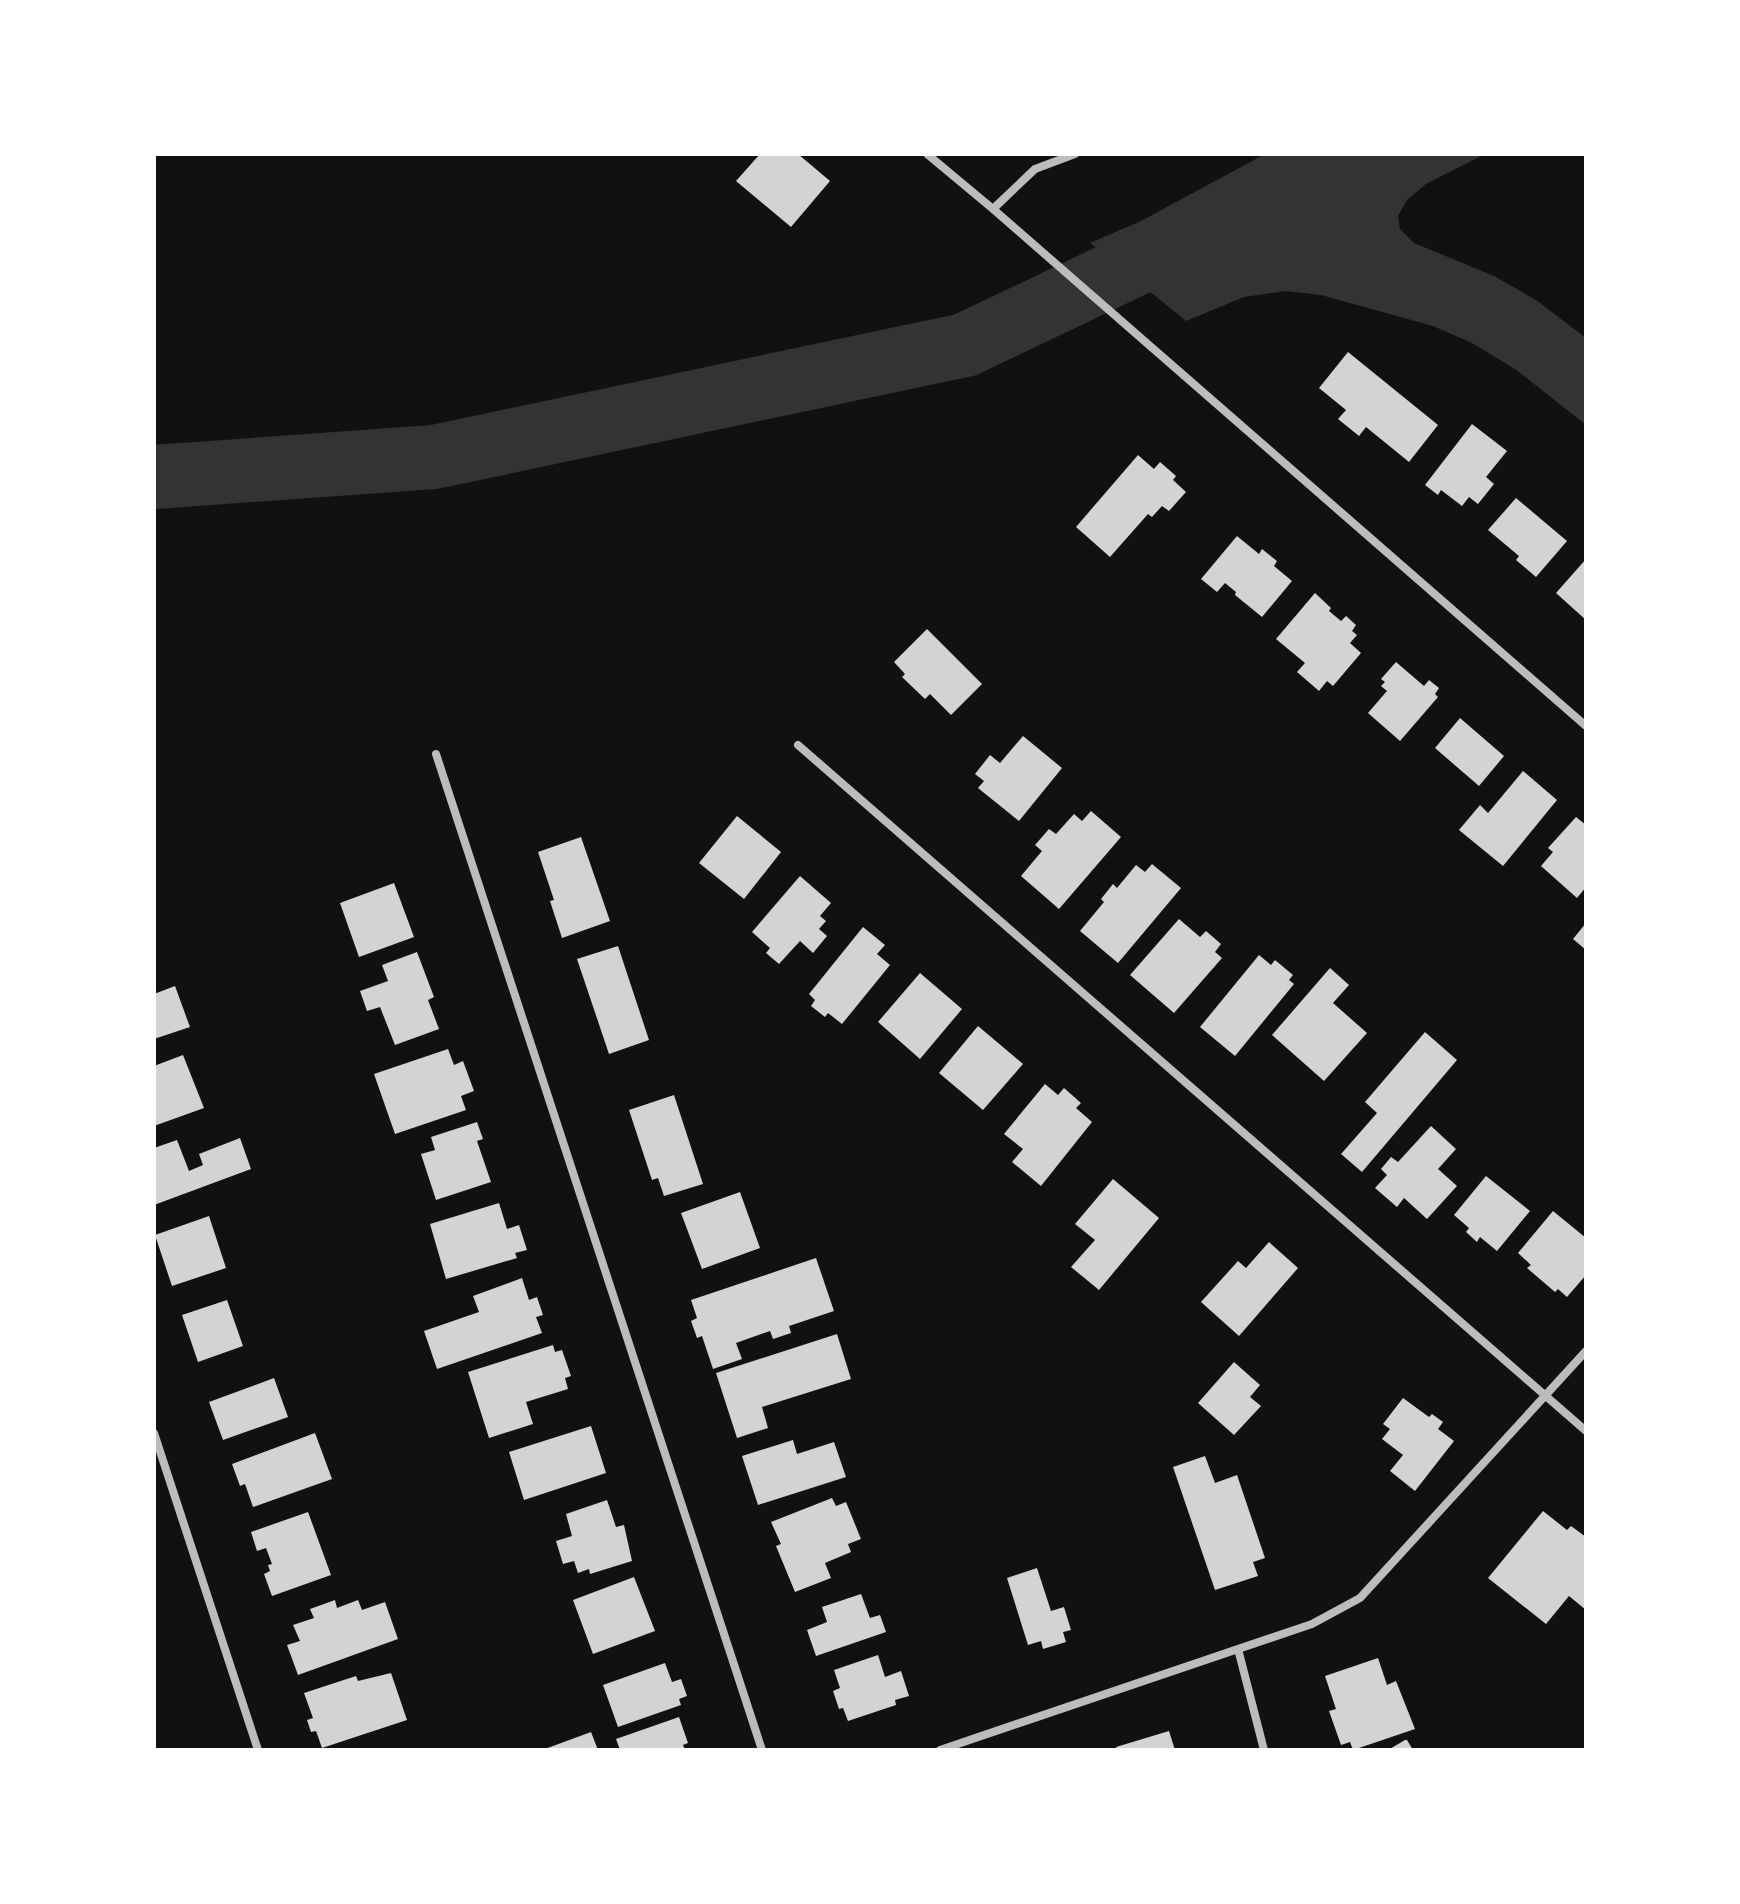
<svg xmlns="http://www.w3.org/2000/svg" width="1740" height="1904" font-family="'Alegreya Sans',sans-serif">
<rect width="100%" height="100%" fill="#111"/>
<!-- water -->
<path fill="#333" d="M1265,154H1485L1426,184L1407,200L1398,216L1400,229L1414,243L1494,276L1536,300L1586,338V425L1515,369L1472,343L1433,326L1321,295L1285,291L1244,297L1186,321L1090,243L1141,221Z"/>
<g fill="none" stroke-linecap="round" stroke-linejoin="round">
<!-- river -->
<path stroke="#333" stroke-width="64" d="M154,477L434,457L965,345L1202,232"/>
</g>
<!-- building -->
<path fill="#d3d3d3" d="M760,154H798L830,181L791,227L736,181Z
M1348,352L1438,425L1409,462L1366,427L1359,436L1338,419L1346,410L1319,388Z
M1472,424L1507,451L1486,477L1494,484L1478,504L1469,497L1462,506L1441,490L1438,495L1425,485Z
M1138,455L1154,469L1160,462L1176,476L1173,480L1186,492L1169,511L1162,506L1152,517L1148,514L1110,557L1076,527Z
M1516,498L1567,541L1536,577L1516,560L1519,556L1488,530Z
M1237,536L1259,554L1262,549L1277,561L1274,566L1292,581L1262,617L1235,595L1236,592L1225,583L1217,592L1201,579Z
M1586,559V620L1556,593Z
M1315,593L1331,608L1329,611L1341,621L1346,616L1356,625L1352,631L1357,635L1350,643L1361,653L1333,686L1327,681L1319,691L1297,672L1305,663L1276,639Z
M927,629L982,684L951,715L930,694L925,699L902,677L905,674L894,662Z
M1396,662L1424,686L1429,680L1439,688L1435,694L1438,697L1400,741L1368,713L1387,691L1381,686L1385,682L1381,679Z
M1460,718L1504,756L1479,786L1435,748Z
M1023,736L1062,768L1019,821L978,788L984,781L975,774L990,755L1000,763Z
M1523,771L1557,800L1503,866L1459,830L1480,805L1488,813Z
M1091,811L1121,837L1059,909L1021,876L1042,851L1035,845L1049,829L1056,834L1074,814L1082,821Z
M737,816L781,852L744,899L699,863Z
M1576,817L1586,825V887L1577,898L1541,866L1553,852L1548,848Z
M581,837L610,921L562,938L550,901L554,900L538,852Z
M1152,864L1181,888L1118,963L1080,931L1104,902L1101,899L1113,884L1117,888L1136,865L1145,872Z
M800,876L831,903L820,916L826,921L819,929L827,936L813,953L800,941L779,964L766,953L770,948L752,932Z
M394,883L414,937L359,957L340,903Z
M1179,919L1200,937L1206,931L1221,944L1215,952L1222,958L1174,1013L1130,975Z
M1586,923V950L1573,939Z
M863,927L885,945L877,954L890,965L842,1024L828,1013L825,1017L811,1006L815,1000L809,994Z
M618,946L649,1040L609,1054L577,959Z
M417,952L434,997L428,1000L439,1029L395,1045L380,1007L367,1011L360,991L388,981L382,965Z
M1259,955L1271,965L1275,960L1293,975L1289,980L1294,984L1235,1056L1200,1027Z
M1330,968L1349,985L1333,1003L1367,1033L1324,1081L1272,1035Z
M920,973L962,1009L920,1059L878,1022Z
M175,986L190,1027L154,1039V994Z
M978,1026L1023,1064L983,1110L939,1073Z
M1425,1032L1457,1060L1362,1172L1341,1154L1377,1113L1365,1102Z
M448,1049L454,1065L463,1061L474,1091L461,1096L466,1110L395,1134L374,1074Z
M183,1055L204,1108L154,1126V1066Z
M1045,1084L1058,1095L1064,1088L1081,1103L1076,1108L1092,1122L1041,1186L1012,1162L1023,1149L1004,1134Z
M674,1095L703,1184L664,1196L658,1178L652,1180L629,1110Z
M477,1122L483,1139L477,1141L491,1182L436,1200L421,1154L435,1150L431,1137Z
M1431,1126L1456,1149L1438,1169L1457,1186L1427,1219L1404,1198L1397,1207L1375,1188L1387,1175L1381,1169L1391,1157L1398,1162Z
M240,1138L251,1169L154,1205V1148L177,1140L189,1171L203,1165L199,1154Z
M1486,1176L1530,1211L1497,1251L1480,1237L1477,1242L1466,1232L1469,1228L1454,1215Z
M1113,1179L1159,1218L1099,1290L1071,1267L1095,1240L1075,1224Z
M740,1192L760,1248L702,1269L681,1213Z
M499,1203L507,1229L519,1225L527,1250L515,1253L517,1258L446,1279L430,1224Z
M1553,1211L1586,1238V1275L1567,1297L1558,1289L1555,1292L1527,1268L1531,1265L1518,1253Z
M209,1216L226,1268L172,1286L155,1235Z
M1269,1242L1298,1268L1239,1336L1201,1302L1238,1261L1246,1268Z
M816,1258L834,1311L789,1326L791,1333L773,1339L770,1331L736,1343L742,1359L713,1369L702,1336L697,1338L696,1335L691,1321L697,1318L691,1300Z
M522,1278L529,1300L537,1297L543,1315L536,1317L542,1333L437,1369L424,1331L479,1312L473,1296Z
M227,1300L243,1346L198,1362L182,1315Z
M837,1334L851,1379L762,1407L768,1428L737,1438L716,1373Z
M553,1345L555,1352L562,1350L571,1376L565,1378L568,1389L526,1402L533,1424L489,1438L468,1372Z
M1234,1362L1260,1385L1250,1397L1261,1406L1234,1435L1198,1403Z
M274,1378L288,1417L223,1440L209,1402Z
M1403,1398L1429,1417L1432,1414L1443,1422L1438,1429L1454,1441L1415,1491L1390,1471L1403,1455L1382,1439L1390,1429L1383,1424Z
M591,1426L606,1473L524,1500L509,1452Z
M315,1433L332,1479L253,1507L245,1484L240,1486L232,1464Z
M793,1440L797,1454L834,1442L846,1477L758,1505L742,1456Z
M1205,1456L1215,1483L1237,1475L1265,1558L1253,1562L1258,1576L1215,1590L1173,1467Z
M832,1498L836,1506L846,1502L861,1539L848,1544L851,1552L825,1563L831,1578L795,1592L776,1546L781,1544L771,1522Z
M607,1500L616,1527L624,1525L632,1561L590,1574L589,1569L578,1573L574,1561L563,1564L556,1541L572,1536L566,1514Z
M1543,1511L1567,1530L1571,1526L1586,1537V1610L1569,1596L1546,1624L1488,1578Z
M308,1512L331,1575L272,1596L264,1574L270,1571L268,1565L272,1564L266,1548L257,1551L251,1532Z
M1037,1568L1051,1611L1064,1607L1071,1630L1063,1632L1066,1642L1043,1649L1041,1641L1028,1645L1007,1578Z
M634,1577L655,1631L593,1654L573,1600Z
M861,1594L870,1618L880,1615L886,1632L816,1656L807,1630L827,1622L822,1607Z
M335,1600L337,1608L358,1600L362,1610L385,1602L398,1639L298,1675L287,1645L300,1641L293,1625L314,1618L310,1609Z
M878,1655L885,1677L901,1671L909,1696L895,1700L896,1705L848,1721L843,1708L839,1709L833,1691L840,1688L834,1670Z
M1378,1658L1387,1685L1396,1681L1415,1729L1353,1750L1350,1742L1341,1745L1329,1711L1336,1709L1325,1676Z
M665,1663L672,1682L681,1679L687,1696L679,1699L681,1705L618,1727L603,1685Z
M391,1673L407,1720L322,1748L316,1731L311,1732L307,1720L313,1718L304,1693L356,1676L358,1681Z
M679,1717L688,1743L683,1745L685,1750H620L616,1739Z
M1169,1731L1175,1750H1117L1116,1747Z
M591,1732L598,1750H542L553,1746Z
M1407,1740L1413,1750H1388L1405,1740Z"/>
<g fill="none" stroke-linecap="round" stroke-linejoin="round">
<!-- minor -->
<path stroke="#bcbcbc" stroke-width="8" d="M927,154L993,209L1586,726
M993,209L1035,169L1075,154
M798,745L1586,1431
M436,754L762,1750
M154,1433L258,1750
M1238,1649L1264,1750
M940,1750L1312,1624L1360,1598L1586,1351"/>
</g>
<!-- border -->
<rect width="1740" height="1904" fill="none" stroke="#ffffff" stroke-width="312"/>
</svg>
